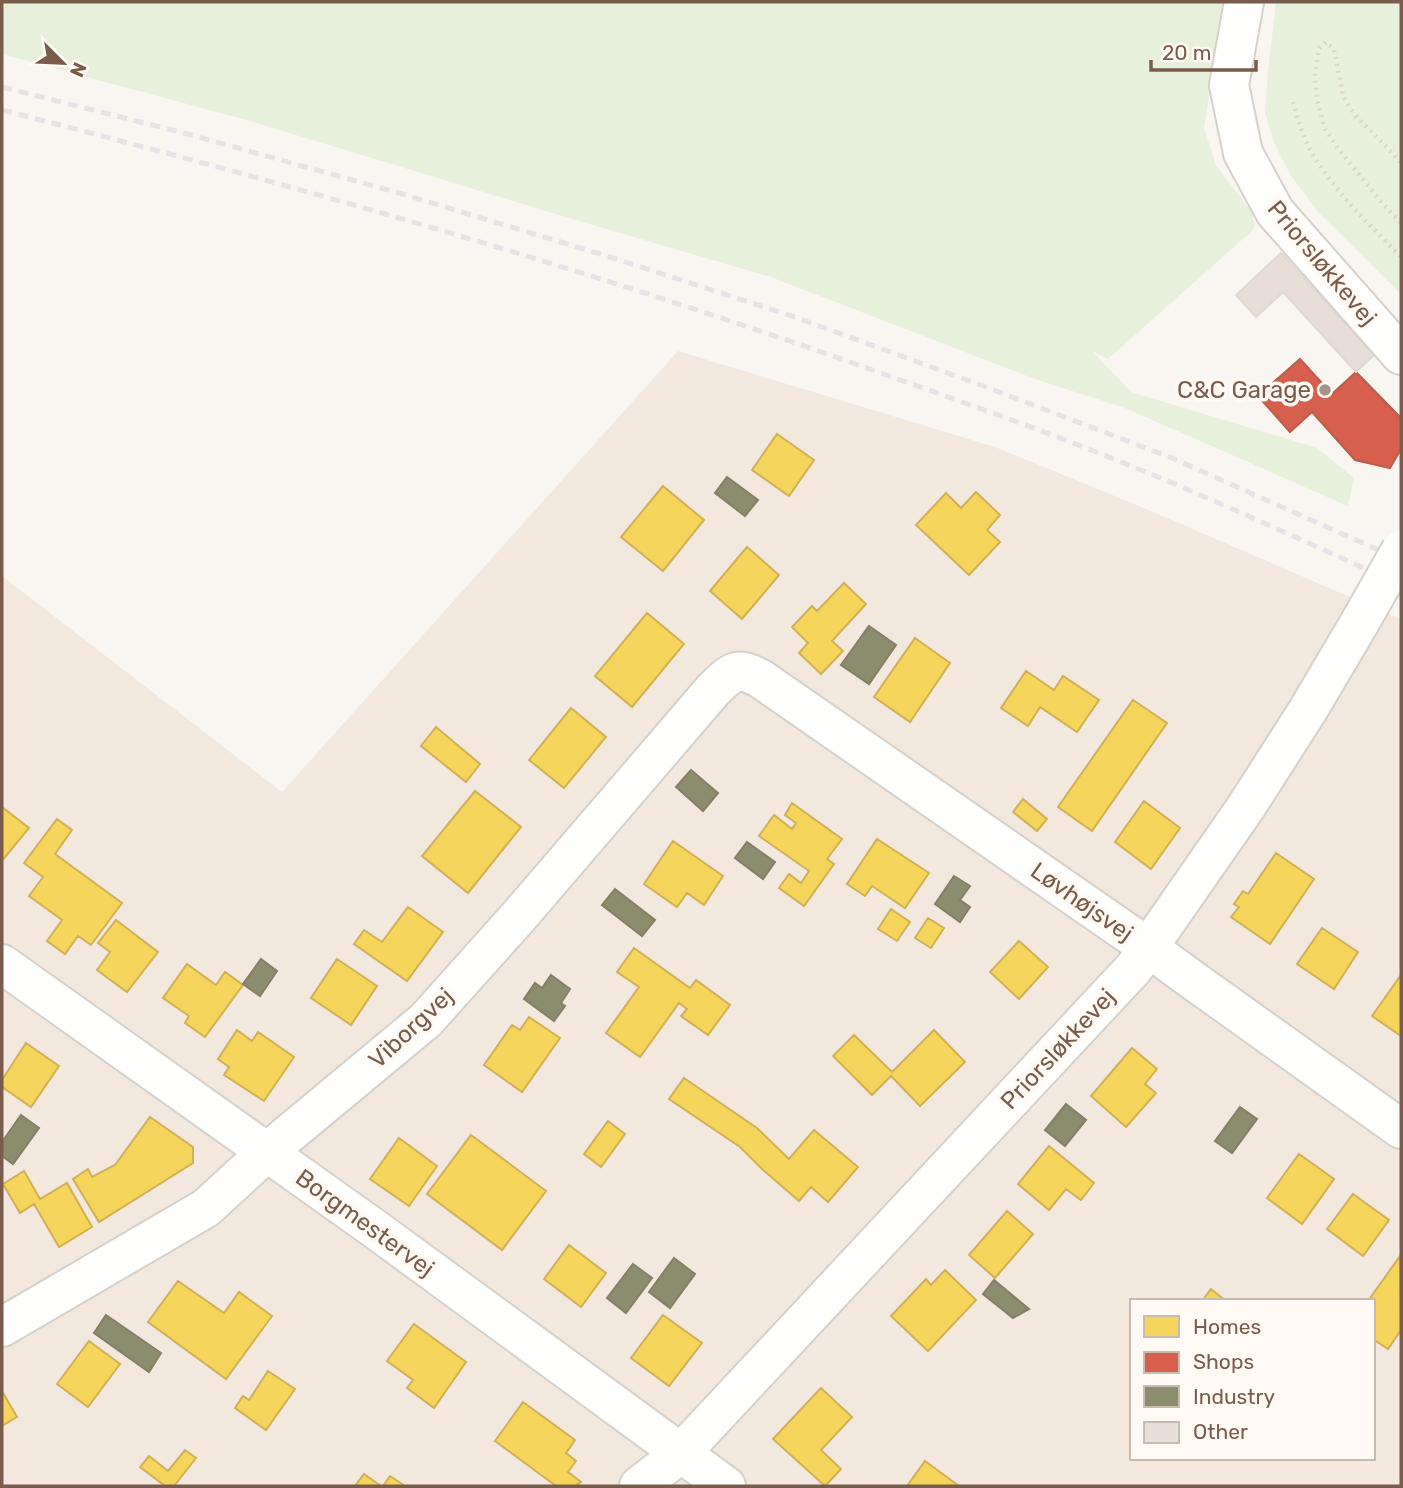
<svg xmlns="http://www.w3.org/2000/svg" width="1403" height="1488" font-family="Rubik,sans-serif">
<rect width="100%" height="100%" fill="#f9f5f0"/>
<!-- residential -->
<path fill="#f2e8de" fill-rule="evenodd" d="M678,351L995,447L1151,511L1401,619V1486H2V576L282,792ZM1132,1301H1373V1458H1132Z"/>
<!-- green -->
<path fill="#e7f0db" d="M2,2H1227L1218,37L1204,128L1216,165L1252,213L1255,224L1253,230L1108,359L1092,351L1131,392L1317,448L1354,478L1348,506L1125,408L1035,379L771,277L579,221L250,121L2,54Z
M1276,2H1401V294L1317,211L1290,174L1275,145L1265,113L1268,72Z"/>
<!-- homes -->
<path fill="#f6d55c" stroke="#d1b158" stroke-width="2" d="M777,434L814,460L789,496L752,470Z
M663,486L704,520L663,571L621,537Z
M976,492L1000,515L987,530L1000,542L969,575L916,525L946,493L961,508Z
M747,547L779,575L742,619L710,591Z
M844,583L866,604L832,641L843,651L821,674L799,653L808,643L792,627L812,606L817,611Z
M647,613L684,644L632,707L595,676Z
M915,638L950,663L910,722L874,697Z
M1026,671L1054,690L1063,676L1099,700L1077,732L1040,707L1028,726L1001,708Z
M1133,700L1167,723L1092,831L1058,807Z
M571,708L606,737L564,788L529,760Z
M436,727L480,764L466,782L421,746Z
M475,791L521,827L468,893L422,856Z
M1023,799L1047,819L1037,831L1013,812Z
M1144,801L1180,828L1151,869L1115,842Z
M792,803L842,839L827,859L834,864L804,906L779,888L789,874L801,883L809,871L759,836L774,815L792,829L796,823L785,815Z
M2,807L29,828L2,861Z
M57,819L72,830L55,854L122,903L91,945L78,936L65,954L47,941L62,920L29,896L43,877L24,863Z
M877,839L929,873L905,908L872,886L865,896L847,884Z
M673,841L723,876L704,905L687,893L677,907L644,884Z
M1276,853L1314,879L1270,944L1231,917L1239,907L1234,904L1243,891L1248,894Z
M408,907L443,932L407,981L354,944L364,930L382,942Z
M891,909L910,922L897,941L878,929Z
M928,918L944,928L931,948L915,938Z
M116,920L158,952L127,992L97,970L110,952L98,943Z
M1322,928L1358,952L1334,989L1297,964Z
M1019,941L1048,967L1019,999L990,972Z
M634,948L690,988L696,980L730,1005L708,1035L681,1016L687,1009L679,1003L640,1057L606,1033L639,987L617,972Z
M337,959L377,986L351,1025L311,998Z
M187,964L216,985L225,972L243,985L205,1037L185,1023L189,1016L163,998Z
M1401,975V1036L1372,1016Z
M529,1017L560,1038L522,1092L484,1065L512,1025L520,1030Z
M237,1030L252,1041L258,1032L294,1057L264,1101L224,1075L229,1067L218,1059Z
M934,1030L965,1062L920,1106L891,1076L872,1095L833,1056L854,1035L892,1072Z
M26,1043L59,1066L31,1107L2,1087V1080Z
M1132,1048L1157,1069L1145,1084L1156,1093L1126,1127L1091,1096Z
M684,1078L757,1128L789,1159L814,1130L858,1167L828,1202L811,1187L799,1201L762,1169L740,1147L669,1099Z
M150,1117L193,1147V1163L99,1222L73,1179L88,1169L92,1177L115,1165Z
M608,1121L625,1134L601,1167L584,1154Z
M471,1135L546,1191L502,1250L427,1194Z
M399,1138L437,1166L409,1206L370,1179Z
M1049,1146L1094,1183L1081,1200L1066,1189L1049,1210L1018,1184Z
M1299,1154L1334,1179L1302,1224L1267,1198Z
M24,1171L40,1199L67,1183L92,1227L59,1247L34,1204L20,1213L3,1184Z
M1353,1194L1389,1220L1363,1256L1327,1229Z
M1007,1211L1033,1234L995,1278L969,1255Z
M569,1245L606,1273L581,1307L544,1279Z
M1400,1256L1401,1330L1388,1349L1373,1339V1301H1368Z
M945,1270L976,1300L928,1351L891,1316L926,1279L931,1285Z
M178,1281L224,1313L239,1292L272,1316L226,1379L148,1322Z
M1211,1289L1226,1301H1202Z
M663,1315L702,1343L669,1386L631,1358Z
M414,1324L466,1362L434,1408L407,1388L413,1380L387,1361Z
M89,1341L120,1364L88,1407L57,1384Z
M268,1371L295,1389L266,1430L235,1408L243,1396L249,1400Z
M821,1388L852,1417L821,1450L841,1469L825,1486L773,1439Z
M2,1391L17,1417L2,1426Z
M523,1402L575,1440L566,1453L576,1461L568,1472L581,1482L575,1486H556L495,1441Z
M185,1450L196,1458L174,1486H165L140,1467L149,1456L168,1471Z
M925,1461L959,1486H907Z
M364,1474L381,1486H355Z
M390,1476L405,1486H383Z"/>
<!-- shops -->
<path fill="#d6604d" stroke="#ba5f4d" stroke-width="2" d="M1300,359L1332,394L1356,372L1401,418V449L1390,468L1355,460L1312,412L1290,432L1258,396Z"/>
<!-- industry -->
<path fill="#8c8c6e" stroke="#877e64" stroke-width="2" d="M727,477L758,500L745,516L715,493Z
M869,626L896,645L869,684L841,665Z
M691,770L718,793L703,811L676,787Z
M747,842L775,862L763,879L735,858Z
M954,876L970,886L960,900L970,907L960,922L935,904Z
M615,889L655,920L642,936L602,905Z
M261,959L277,971L260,996L243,984Z
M551,975L570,989L561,1003L565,1006L554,1021L524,999L535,983L542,988Z
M1066,1104L1086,1120L1065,1146L1045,1130Z
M1240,1107L1257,1119L1232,1153L1215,1141Z
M21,1115L39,1128L13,1164L2,1156V1142Z
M674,1258L695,1274L670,1308L649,1292Z
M633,1264L652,1278L626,1313L607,1298Z
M994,1280L1029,1309L1013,1318L983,1294Z
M106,1315L161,1353L149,1372L94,1333Z"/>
<!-- building -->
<path fill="#e6ded7" stroke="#e2d8d2" stroke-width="2" d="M1281,253L1374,355L1356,372L1283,292L1256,317L1236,295Z"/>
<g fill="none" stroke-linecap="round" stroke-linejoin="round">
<defs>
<path id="minor" d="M1244,2L1229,85L1243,153L1275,212L1401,355
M2,964L375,1229L726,1486
M2,1327L206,1208L267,1152L426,1020L520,915L713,690C732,672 736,665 761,679L1149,948L1187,976L1401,1129
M639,1486L680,1454L1134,968L1246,807L1308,710L1360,622"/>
</defs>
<!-- minor casing -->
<use href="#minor" stroke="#d7d1cb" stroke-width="42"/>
<!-- path -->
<path stroke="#dcd5d0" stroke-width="4.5" stroke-dasharray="2 5" stroke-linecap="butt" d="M1293,102C1298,120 1303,137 1312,153C1335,192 1370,225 1401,257
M1401,162L1354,114L1343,96L1334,49L1326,42L1319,48L1315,75L1317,100L1325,129L1340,151L1383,204L1401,223"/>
<!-- minor -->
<use href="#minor" stroke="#fefefd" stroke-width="38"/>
<!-- rail -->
<path stroke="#e6e3e7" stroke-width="5" stroke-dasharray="10 7" stroke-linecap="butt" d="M2,87L184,133L399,193L610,257L792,316L986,387L1172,458L1401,560
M2,110C302,187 600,272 892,377C983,409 1074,442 1163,479C1243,513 1322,549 1401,585"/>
<defs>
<path id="minor-bridge" d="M1360,622L1401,550"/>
</defs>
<!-- minor-bridge casing -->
<use href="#minor-bridge" stroke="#d7d1cb" stroke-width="42" stroke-linecap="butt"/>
<!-- minor-bridge -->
<use href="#minor-bridge" stroke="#fefefd" stroke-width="38"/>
</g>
<!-- markers -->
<circle fill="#a69286" stroke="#fffaf3" stroke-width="2.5" cx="1325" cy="390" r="7"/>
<g text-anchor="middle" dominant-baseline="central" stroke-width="7" stroke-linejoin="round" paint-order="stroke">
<!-- street labels -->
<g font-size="24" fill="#7a5c4d" stroke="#fffaf3">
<text transform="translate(1322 263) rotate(50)">Priorsløkkevej</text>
<text transform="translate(1082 902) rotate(35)">Løvhøjsvej</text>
<text transform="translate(411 1028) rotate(-43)">Viborgvej</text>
<text transform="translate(1058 1049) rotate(-47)">Priorsløkkevej</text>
<text transform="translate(365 1223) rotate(36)">Borgmestervej</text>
</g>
<!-- poi labels -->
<g font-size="24" fill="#7a5c4d" stroke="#fffaf3" text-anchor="end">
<text x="1311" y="390">C&amp;C Garage</text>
</g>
</g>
<!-- border -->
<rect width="1403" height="1488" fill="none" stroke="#7a5c4d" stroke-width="7"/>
<!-- legend -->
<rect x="1130" y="1299" width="245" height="161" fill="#fffaf3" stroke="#cabbb1" stroke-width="2"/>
<rect x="1144" y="1316" width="35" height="21" fill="#f6d55c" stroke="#cabbb1" stroke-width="2"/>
<text x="1193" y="1334" font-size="21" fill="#7a5c4d">Homes</text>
<rect x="1144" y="1352" width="35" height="21" fill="#d6604d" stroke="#cabbb1" stroke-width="2"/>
<text x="1193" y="1369" font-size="21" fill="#7a5c4d">Shops</text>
<rect x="1144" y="1386" width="35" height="21" fill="#8c8c6e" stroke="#cabbb1" stroke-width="2"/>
<text x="1193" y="1404" font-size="21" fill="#7a5c4d">Industry</text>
<rect x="1144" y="1422" width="35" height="21" fill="#e6ded7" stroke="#cabbb1" stroke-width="2"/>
<text x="1193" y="1439" font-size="21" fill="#7a5c4d">Other</text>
<!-- north arrow -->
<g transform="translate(63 63) rotate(114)" stroke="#fffaf3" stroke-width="5" paint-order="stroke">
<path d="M0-5L12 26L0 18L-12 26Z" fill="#7a5c4d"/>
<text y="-10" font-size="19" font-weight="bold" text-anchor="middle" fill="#7a5c4d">N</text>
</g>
<!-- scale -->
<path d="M1151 60v10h105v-10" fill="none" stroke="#7a5c4d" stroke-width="3.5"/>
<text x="1162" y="60" font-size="21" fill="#7a5c4d" stroke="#fffaf3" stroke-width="5" paint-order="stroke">20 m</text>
</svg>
